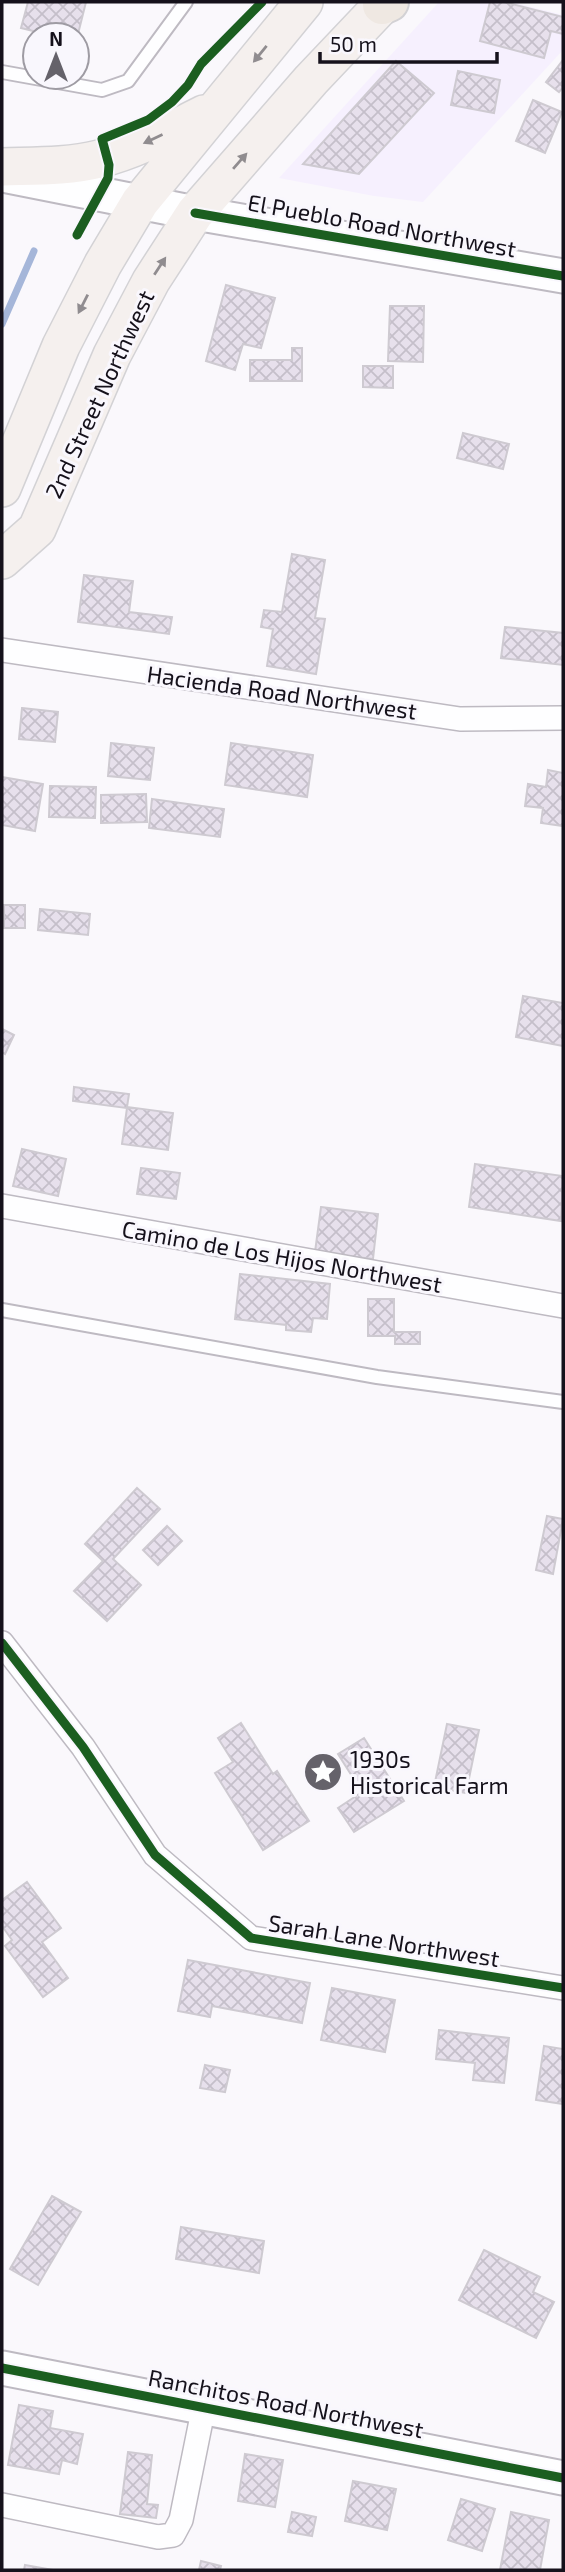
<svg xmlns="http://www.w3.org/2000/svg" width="565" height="2572" font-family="'Exo 2',sans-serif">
<defs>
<pattern id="building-cross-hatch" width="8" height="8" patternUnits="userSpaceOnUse" patternTransform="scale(1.75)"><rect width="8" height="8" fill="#e7e0ec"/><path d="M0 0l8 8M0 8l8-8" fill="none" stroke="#c5bfca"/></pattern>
</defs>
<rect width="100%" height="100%" fill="#faf8fc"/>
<!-- commercial -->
<path fill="#f6f0fe" d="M439,2H512L563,15V50L423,202L374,196L279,178Z"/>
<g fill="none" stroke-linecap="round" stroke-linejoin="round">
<!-- stream -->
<path stroke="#a5b6d9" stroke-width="7" d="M2,324L34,251"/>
</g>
<!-- building -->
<path fill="url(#building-cross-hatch)" stroke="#cecad1" stroke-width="2" d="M28,2H86L77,38V35H49L21,28Z
M490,2H504L563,17V34L551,31L544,58L480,41Z
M563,60V87L559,92L546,82Z
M396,61L434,93L359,174L303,164Z
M458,71L500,80L494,113L451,105Z
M533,100L562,112L545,153L516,141Z
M226,285L275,298L261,348L243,344L235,370L206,361Z
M390,306H424L423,362L388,361Z
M292,348H302V381H250V360H292Z
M363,366H393V388L363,387Z
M463,433L509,444L503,469L457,458Z
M292,554L325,560L315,618L325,619L316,674L267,666L273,629L261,627L264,610L282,612Z
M84,575L133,581L129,612L172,617L169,634L78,622Z
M505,627L563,633V665L501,658Z
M22,708L58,712L55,742L19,739Z
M111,743L154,748L150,780L108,776Z
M231,743L313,755L307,797L225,785Z
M548,770L563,773V826L541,823L543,808L525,806L528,784L546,787Z
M2,777L43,784L35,831L2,825Z
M50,786L96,787L95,818L49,817Z
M146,794L147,822L101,823V795Z
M152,799L224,809L220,837L149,828Z
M4,905H25V928H4Z
M40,909L90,914L88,935L38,930Z
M523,996L563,1003V1046L516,1037Z
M2,1029L14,1035L5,1054L2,1052Z
M74,1087L129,1094L127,1107L173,1113L168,1150L122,1144L127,1108L73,1101Z
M22,1149L66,1159L58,1196L13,1186Z
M475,1164L563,1176L561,1221L469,1207Z
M141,1168L180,1173L176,1199L137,1194Z
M321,1207L378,1214L373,1259L315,1252Z
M240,1274L330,1284L327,1319L313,1318L311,1332L286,1330V1325L235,1319Z
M368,1299H394V1332H420V1344H395V1336H368Z
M137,1488L160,1509L113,1559L141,1585L107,1621L74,1591L103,1561L85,1544Z
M547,1516L563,1519L553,1574L536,1570Z
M167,1526L182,1541L158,1565L143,1550Z
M241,1723L273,1774L277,1771L309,1821L263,1850L215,1773L233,1762L218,1738Z
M447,1724L479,1730L466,1793L434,1787Z
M364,1738L404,1801L354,1832L338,1808L362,1792L338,1754Z
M27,1882L61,1928L42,1942L68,1978L43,1997L5,1946L12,1940L2,1926V1900Z
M188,1960L310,1983L302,2023L212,2006L210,2017L178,2011Z
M332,1988L395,2000L385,2052L321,2040Z
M439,2030L509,2038L504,2083L473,2080L475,2063L436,2059Z
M544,2046L563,2049V2104L536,2100Z
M205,2065L230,2070L225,2092L200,2088Z
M52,2196L81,2212L38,2285L10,2269Z
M181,2227L264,2241L259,2273L176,2259Z
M484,2250L540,2277L533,2292L554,2302L536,2338L459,2300Z
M19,2405L53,2411L50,2428L83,2434L77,2464L62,2460L59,2474L8,2465Z
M128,2452L152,2455L147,2504L158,2505L156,2518L120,2514Z
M245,2454L283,2460L275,2507L238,2501Z
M353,2481L396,2489L387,2530L345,2521Z
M461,2499L495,2509L482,2551L448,2540Z
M292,2512L316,2517L312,2536L288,2532Z
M511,2512L549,2520L540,2570H500Z
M201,2561L221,2566L220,2570H199Z
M25,2565L53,2570H24Z"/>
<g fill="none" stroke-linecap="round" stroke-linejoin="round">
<defs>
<path id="lane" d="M2,72L102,90L128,81L186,2
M2,1310L377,1377L563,1402"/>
<path id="street" d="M2,650L460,719L563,718
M2,1206L563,1306
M2,1643L83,1747L155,1855L251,1938L563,1988
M2,2505L158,2537L173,2535L181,2520L204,2406"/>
<path id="secondary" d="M8,176L195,213L563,276
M2,2368L563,2478"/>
<path id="primary" d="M2,167C34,166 68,167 99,159C136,150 170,131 204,114
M2,488L61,346L103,264L140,202L304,2
M2,560L37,529L112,355L151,281L195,213L311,80L385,2"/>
<path id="highway" d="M382,5L389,2"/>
</defs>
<!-- lane casing -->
<use href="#lane" stroke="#bebac2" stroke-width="16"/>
<!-- street casing -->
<use href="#street" stroke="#bebac2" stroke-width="26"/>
<!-- secondary casing -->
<use href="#secondary" stroke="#bebac2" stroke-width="37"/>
<!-- primary casing -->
<use href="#primary" stroke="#d3d2d5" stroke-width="40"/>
<!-- highway casing -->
<use href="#highway" stroke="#d3d2d5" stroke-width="42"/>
<!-- lane -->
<use href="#lane" stroke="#fefeff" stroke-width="12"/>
<!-- street -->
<use href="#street" stroke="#fefeff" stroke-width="23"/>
<!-- secondary -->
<use href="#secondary" stroke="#fefeff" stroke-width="33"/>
<!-- primary -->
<use href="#primary" stroke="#f5f0ee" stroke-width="37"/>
<!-- highway -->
<use href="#highway" stroke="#efe8e2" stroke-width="38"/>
<defs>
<path id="cycleway" d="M195,213L563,276
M77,235L108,178L109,165L102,139L148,120L172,102L188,85L201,64L262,2
M2,1643L83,1747L155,1855L251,1938L563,1988
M2,2368L563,2478"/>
</defs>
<!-- cycleway casing -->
<use href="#cycleway" stroke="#f9f7fd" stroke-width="13"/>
<!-- cycleway -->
<use href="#cycleway" stroke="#1b5e20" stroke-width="9"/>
</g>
<!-- one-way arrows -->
<defs><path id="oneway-solid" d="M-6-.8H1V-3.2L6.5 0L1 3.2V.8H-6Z" transform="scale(1.75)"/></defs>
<g fill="#908c8f">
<use href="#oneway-solid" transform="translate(260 54) rotate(129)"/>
<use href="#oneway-solid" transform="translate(153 139) rotate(155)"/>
<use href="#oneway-solid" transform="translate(240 161) rotate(-49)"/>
<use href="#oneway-solid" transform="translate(160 266) rotate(-57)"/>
<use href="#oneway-solid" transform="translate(83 304) rotate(117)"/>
</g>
<!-- icons -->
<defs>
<symbol id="sight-disc" viewBox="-11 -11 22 22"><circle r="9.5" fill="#65626a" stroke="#f9f7fd"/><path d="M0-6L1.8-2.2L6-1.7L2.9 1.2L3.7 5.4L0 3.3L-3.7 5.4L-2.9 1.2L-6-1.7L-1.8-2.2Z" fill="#fff"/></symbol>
</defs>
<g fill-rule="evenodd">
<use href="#sight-disc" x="301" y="1750" width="44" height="44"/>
</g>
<g text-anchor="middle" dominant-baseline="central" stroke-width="6" stroke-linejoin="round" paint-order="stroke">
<!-- street labels -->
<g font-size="23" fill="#15111b" stroke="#f9f7fd">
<text transform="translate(382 225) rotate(10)">El Pueblo Road Northwest</text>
<text transform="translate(99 394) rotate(-65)">2nd Street Northwest</text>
<text transform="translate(282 692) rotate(8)">Hacienda Road Northwest</text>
<text transform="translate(282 1256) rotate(10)">Camino de Los Hijos Northwest</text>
<text transform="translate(384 1940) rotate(9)">Sarah Lane Northwest</text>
<text transform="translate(286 2403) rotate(11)">Ranchitos Road Northwest</text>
</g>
<!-- poi labels -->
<g font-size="23" fill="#15111b" stroke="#f9f7fd" text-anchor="start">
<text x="350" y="1759">1930s<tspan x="350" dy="26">Historical Farm</tspan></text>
</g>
</g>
<!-- border -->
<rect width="565" height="2572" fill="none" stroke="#15111b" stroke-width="7"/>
<!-- north arrow -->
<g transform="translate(56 56)"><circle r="33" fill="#f9f7fd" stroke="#9e9ba3" stroke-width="2"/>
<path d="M0-5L12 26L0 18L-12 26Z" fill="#65626a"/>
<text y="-10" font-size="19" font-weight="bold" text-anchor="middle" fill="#15111b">N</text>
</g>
<!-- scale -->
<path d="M320 52v10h177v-10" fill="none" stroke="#15111b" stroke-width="3.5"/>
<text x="330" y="52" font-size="21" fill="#15111b" stroke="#f9f7fd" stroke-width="5" paint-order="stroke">50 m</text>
</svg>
